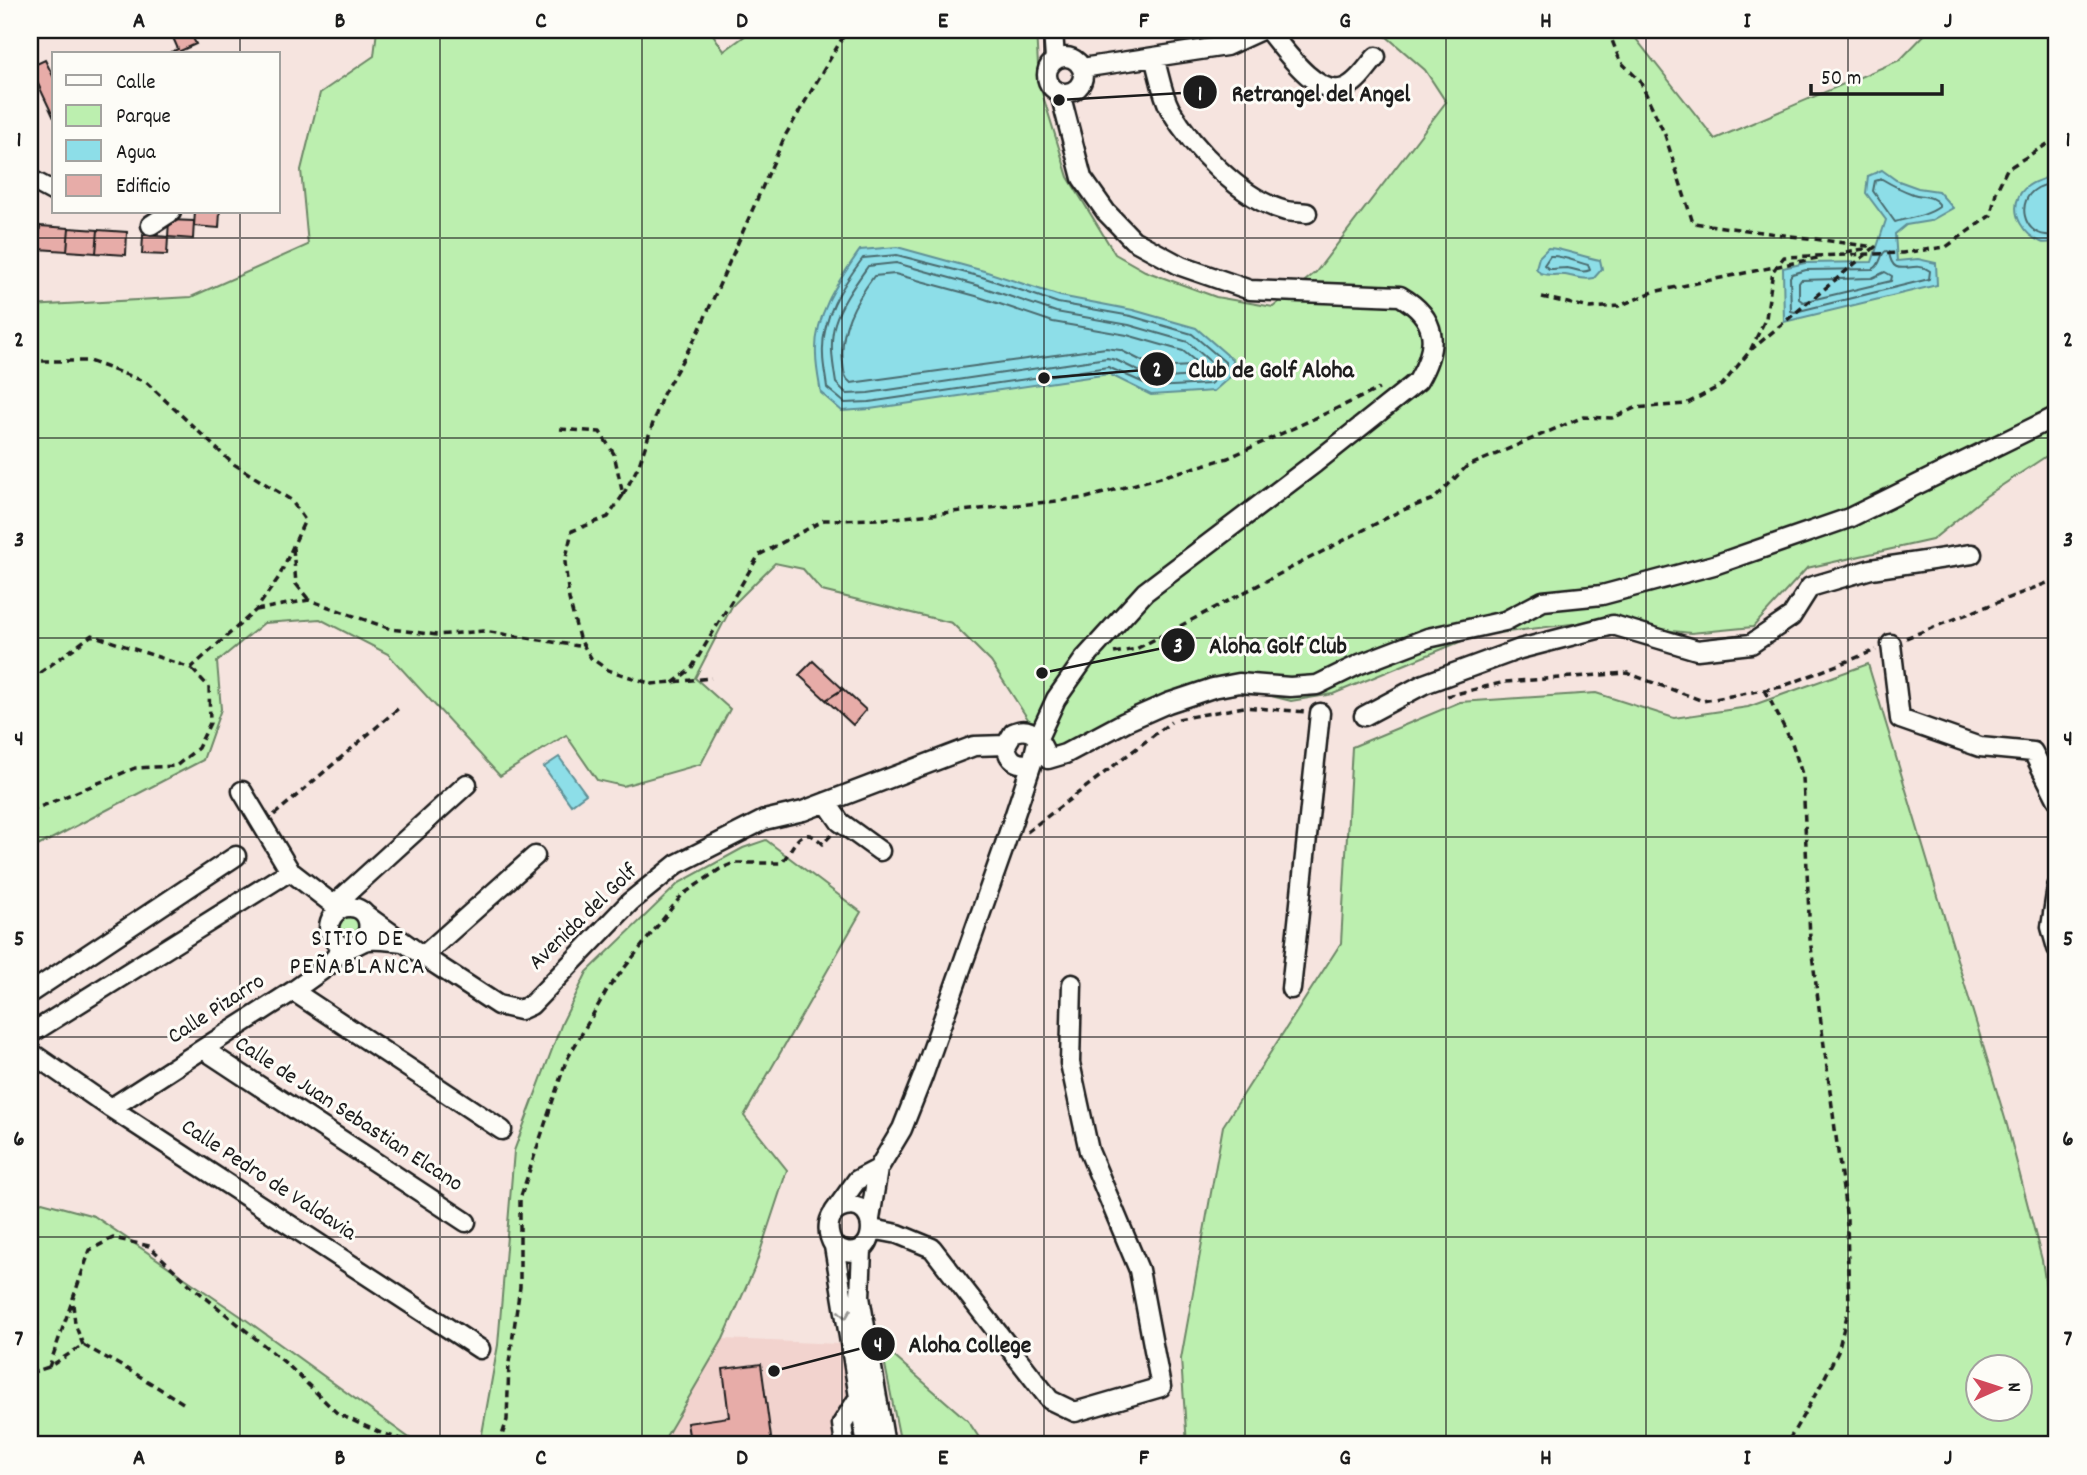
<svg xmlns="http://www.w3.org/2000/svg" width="2087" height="1475" font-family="Dekko,sans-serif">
<rect width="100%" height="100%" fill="#f6e4df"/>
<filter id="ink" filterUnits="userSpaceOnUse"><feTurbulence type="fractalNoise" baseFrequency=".0143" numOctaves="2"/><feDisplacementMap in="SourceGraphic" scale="14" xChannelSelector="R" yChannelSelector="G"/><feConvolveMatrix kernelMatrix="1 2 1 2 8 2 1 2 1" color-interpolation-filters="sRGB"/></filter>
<g filter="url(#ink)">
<!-- built -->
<path fill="#f2d3ce" d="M723,1339L839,1344L849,1398L838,1445H661Z"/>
<!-- green -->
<path fill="#bcefaf" stroke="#6c8666" stroke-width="2" fill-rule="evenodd" d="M377,30H710L724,51L753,30H1036L1039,83L1068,177L1115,254L1145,271L1216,297L1273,307L1316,272L1446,102L1425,70L1386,36L1382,30H1629L1715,139L1900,60L1929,30H2057V449L1986,496L1932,540L1807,568L1753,627L1691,633L1588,622L1474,636L1333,694L1291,701L1219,683L1050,753L991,662L952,623L822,591L803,569L775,563L732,606L695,678L730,709L701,764L623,786L597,780L566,735L500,776L388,654L320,619L264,623L217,662L221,709L203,760L30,850V306L191,297L308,245L301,170L320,93L374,56Z
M1868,664L2007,1125L2042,1260L2057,1359V1445H1187L1181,1359L1223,1126L1341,943L1352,747L1460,702L1596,693L1674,718L1748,707ZM2021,1366V1408H1979V1366Z
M766,840L861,912L744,1116L787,1170L755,1267L723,1339L661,1445H480L498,1345L514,1151L562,1023L587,972L679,883L743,848Z
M350,915L358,918L363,929L353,942L337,935C338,923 338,919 350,915Z
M42,1202L94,1216L245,1319L419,1445H30V1357L33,1356L38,1334L30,1327V1209Z
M881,1345L968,1421L984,1445H901Z"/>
<!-- water -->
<path fill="#8ddee8" stroke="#609096" stroke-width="2" d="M1882,170L1896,180L1918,188L1938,191L1953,208L1930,221L1906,225L1895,234L1897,261L1918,259L1936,263L1937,285L1784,322L1783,268L1805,263L1872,262L1886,220L1866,193L1868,176Z
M2057,174V241C2052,242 2045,244 2041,242C2024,235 2010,214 2019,196C2026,182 2044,179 2057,174Z
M897,247L984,271L1060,296L1133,310L1196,328L1233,360L1231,376L1214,391L1151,395L1109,374L870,409L842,411L821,393C819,381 816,367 816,355C814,315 838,282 860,250Z
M1548,248C1565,249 1582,257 1600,260L1602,269L1594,278C1584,280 1580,278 1570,276C1560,273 1550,277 1540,273L1536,268L1539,257Z
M559,757L586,794L571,805L544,767Z"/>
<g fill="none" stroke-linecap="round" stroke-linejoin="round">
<!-- shore -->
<path stroke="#496a6e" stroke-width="2" d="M1882,179C1892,185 1902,190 1913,194C1923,197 1932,195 1939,204V207C1927,216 1909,218 1895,222L1873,191L1875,181Z
M2057,181C2051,184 2042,185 2036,189C2016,201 2023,233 2046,235C2050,236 2053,235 2057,235
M1886,251L1889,252C1893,282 1913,258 1930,271L1929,279L1795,312L1791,311L1790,277L1792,274L1806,270L1873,269C1882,265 1879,255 1886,251Z
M897,255L982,277L1058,303L1131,316L1192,334L1225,362V372L1210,384L1153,387L1108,367L869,402L845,403L827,388C826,377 823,366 823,355C821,318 842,286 863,258Z
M1550,256C1562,255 1576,262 1588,265L1590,270C1581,274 1577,269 1567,268C1561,268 1555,269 1549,269L1544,265Z
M896,263L979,286L1056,312L1129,325L1188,342L1214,365L1215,368L1207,375L1155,379L1116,360L1107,358L868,393L847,394L836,383C833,364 829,343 835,323C841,303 856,283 868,266Z
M1885,272L1892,276L1891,281L1803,302L1799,299V283L1801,280L1872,278Z
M895,274L976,296L1053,322L1127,335L1183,351L1194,360V364L1191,366L1156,368L1120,350L1106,348L851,383C844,378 844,372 843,363C839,330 855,302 874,276Z"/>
</g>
<!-- building -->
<path fill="#e7aca8" stroke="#1c1c1c" stroke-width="2" d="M179,30H189L196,44L180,51L181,54H167L178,49L171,33Z
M45,60L54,78V118L30,67Z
M195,212H220L219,228L194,226Z
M169,220L194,221L193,239L168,237Z
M30,225L40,226L38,249L30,248Z
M40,226L69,228L67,251L38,249Z
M69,228L98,230L96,253L67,251Z
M98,230L127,232L126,255L96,253Z
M143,235L168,237L167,255L142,254Z
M813,661L843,689L826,700L799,675Z
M843,689L866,710L853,725L826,700Z
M761,1364L772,1445H683L682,1436L689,1435L687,1423L729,1417L723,1369Z"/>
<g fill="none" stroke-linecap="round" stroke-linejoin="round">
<defs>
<path id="minor" d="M1053,30L1055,60
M1268,30C1283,48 1317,98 1344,88C1357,84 1367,67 1376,57
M1154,57C1159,74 1162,94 1170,109C1192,147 1242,200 1286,211C1292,212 1300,212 1307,213
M1047 75a18 18 0 1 1 36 0a18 18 0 1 1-36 0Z
M1082,68L1226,46L1261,30
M30,179L54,192
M151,225L171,212
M1891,644L1900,719L1980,747L2033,752L2057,799
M1364,716L1424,684L1520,649L1613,625L1697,650L1751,644L1791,617L1810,587L1871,569L1972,554
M1032,763C1016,766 1008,760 1006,745L1013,733C1034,723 1041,743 1048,759L1065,754L1125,722L1168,703L1213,688L1239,683L1290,687L1317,685L1360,664L1428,638L1505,621L1543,601L1602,595L1714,565L1849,518L2057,416
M242,791L290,871L339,909
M826,802L840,822L880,851
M2057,887L2051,927L2057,948
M334,905L467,784
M366,915L423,956L498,1005L520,1010L531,1005L630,902L677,864L764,820L803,811L974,746L1006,745
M365,940C371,928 370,913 356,908C336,902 320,926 335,941C349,956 357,941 369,940C380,939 391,941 402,942
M423,956L535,856
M1291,989L1320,713
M293,991L502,1130
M30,993L236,856
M30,1034L290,871
M203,1049L466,1222
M30,1052L111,1108L480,1349
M111,1108L293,991L328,966L344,947
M834,1212L857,1180L878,1169
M870,1219L878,1169L902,1129L923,1076L1003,850L1032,763L1038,738L1056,699L1085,658L1145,592L1315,463L1418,381C1439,345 1438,318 1400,296L1250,290L1181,266L1133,240L1106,212L1082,178L1060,93
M872,1229L898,1234L932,1248L1050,1400L1075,1412L1161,1387L1139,1270L1089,1151L1070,1063L1072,984
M834,1246C879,1272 883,1198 845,1207C825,1212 826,1233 834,1246L867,1445
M862,1249L860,1297L885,1445
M845,1445L842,1424L859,1397"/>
</defs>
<!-- minor casing -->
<use href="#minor" stroke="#1c1c1c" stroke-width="23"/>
<!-- path -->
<path stroke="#1c1c1c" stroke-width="3.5" stroke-dasharray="7 5" stroke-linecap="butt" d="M1608,30L1620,61L1640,81L1665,135L1693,223L1875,247L1752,349
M1846,252L1870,248
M1542,297L1590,308L1619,306L1653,292L1822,257
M30,361H89L146,382L232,463L291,500L305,520L279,577L256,610L191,668L92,635L30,680
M560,429L600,432L614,454L623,495L639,465L662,396L699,331L785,136L847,30
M623,495L608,517L572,531L565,562L569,599L579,638L591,658L608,670L652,684L711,678
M293,548L296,584L309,600
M256,610L309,600L391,629L437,635L484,631L578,646
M1906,638L2057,579
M1114,653L1136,649L1400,511L1434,499L1466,467L1583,417L1612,418L1635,408L1686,404L1722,385L1750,351L1766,318L1773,271L1784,257L1902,253L1946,247L1991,215L1996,192L2007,169L2057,138
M673,683L691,669L759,555L824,520L885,519L1086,498L1228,458L1379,389
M1765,690L1792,743L1803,777L1810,939L1847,1220L1849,1308L1838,1351L1822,1383L1786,1445
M1447,696L1505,682L1627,673L1703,701L1781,687L1876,650
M1178,719L1244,707L1306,712
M30,811L135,768L176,766L198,748L210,723L209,687L191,668
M274,815L400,707
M1027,832L1171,722
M73,1304L75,1324L83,1345
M30,1373L49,1367
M183,1403L136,1374L83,1345L49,1367L90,1250L113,1238L149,1246L189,1284L288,1365L338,1414L381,1433L407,1441L411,1445
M499,1445L507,1420L509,1363L520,1287V1199L566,1061L607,990L682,895L720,869L734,863H780C793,855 797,818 823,844L831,835"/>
<!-- minor -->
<use href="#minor" stroke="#fdfcf7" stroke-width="18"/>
</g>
<!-- one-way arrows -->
<defs><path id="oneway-chevron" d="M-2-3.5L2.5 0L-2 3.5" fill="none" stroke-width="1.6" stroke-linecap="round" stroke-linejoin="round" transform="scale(1.75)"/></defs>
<use stroke="#989794" href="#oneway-chevron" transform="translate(845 1314) rotate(81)"/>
</g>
<!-- grid -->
<path fill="none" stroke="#1c1c1c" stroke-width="2" stroke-opacity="0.55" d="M240,30V54M440,30V1445M642,30V1445M842,30V1445M1044,30V1445M1245,30V1445M1446,30V1445M1646,30V1445M1848,30V1445M240,212V1445M30,238H2057M30,438H2057M30,638H2057M30,837H2057M30,1037H2057M30,1237H2057"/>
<g text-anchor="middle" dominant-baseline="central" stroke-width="6" stroke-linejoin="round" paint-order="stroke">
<!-- street labels -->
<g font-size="23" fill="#1c1c1c" stroke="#fdfcf7">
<text transform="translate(584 918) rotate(-44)">Avenida del Golf</text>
<text transform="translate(217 1010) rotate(-33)">Calle Pizarro</text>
<text transform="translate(348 1115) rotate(33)">Calle de Juan Sebastian Elcano</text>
<text transform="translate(268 1181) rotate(33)">Calle Pedro de Valdavia</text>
</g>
<!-- neighbourhood labels -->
<g font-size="24" letter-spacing="2" fill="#1c1c1c" stroke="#fdfcf7">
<text x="358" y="940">SITIO DE<tspan x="358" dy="28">PEÑABLANCA</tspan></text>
</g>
</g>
<!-- callouts -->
<path fill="none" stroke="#1c1c1c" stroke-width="2.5" d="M1059 100L1200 92M1044 378L1157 369M1042 673L1178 645M774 1371L878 1344"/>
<g fill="#1c1c1c" stroke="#fdfcf7" stroke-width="2.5">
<circle cx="1059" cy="100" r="7"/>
<circle cx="1044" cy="378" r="7"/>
<circle cx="1042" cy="673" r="7"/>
<circle cx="774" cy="1371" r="7"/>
<circle cx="1200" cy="92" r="18"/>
<circle cx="1157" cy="369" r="18"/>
<circle cx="1178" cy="645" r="18"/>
<circle cx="878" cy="1344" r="18"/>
</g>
<g font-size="21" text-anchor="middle" font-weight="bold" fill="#fff">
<text x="1200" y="100">1</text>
<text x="1157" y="376">2</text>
<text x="1178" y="652">3</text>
<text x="878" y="1351">4</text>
</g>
<g font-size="24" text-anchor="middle" font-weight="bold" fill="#1c1c1c" stroke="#fdfcf7" stroke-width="6" stroke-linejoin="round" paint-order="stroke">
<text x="1321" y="101">Retrangel del Angel</text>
<text x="1271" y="377">Club de Golf Aloha</text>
<text x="1278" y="653">Aloha Golf Club</text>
<text x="970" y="1352">Aloha College</text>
</g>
<!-- margin -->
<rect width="2087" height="1475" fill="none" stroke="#fdfcf7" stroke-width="77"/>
<!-- legend -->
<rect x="52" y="52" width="228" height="161" fill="#fdfcf7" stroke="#a3a29f" stroke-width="2"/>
<rect x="66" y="75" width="35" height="10" fill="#fdfcf7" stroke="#a3a29f" stroke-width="2"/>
<text x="116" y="88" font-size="21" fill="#1c1c1c">Calle</text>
<rect x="66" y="105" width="35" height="21" fill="#bcefaf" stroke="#a3a29f" stroke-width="2"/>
<text x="116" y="122" font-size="21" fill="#1c1c1c">Parque</text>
<rect x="66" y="140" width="35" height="21" fill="#8ddee8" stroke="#a3a29f" stroke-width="2"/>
<text x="116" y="158" font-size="21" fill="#1c1c1c">Agua</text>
<rect x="66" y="175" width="35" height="21" fill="#e7aca8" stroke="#a3a29f" stroke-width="2"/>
<text x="116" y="192" font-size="21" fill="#1c1c1c">Edificio</text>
<!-- north arrow -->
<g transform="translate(1999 1388) rotate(87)"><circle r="33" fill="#fdfcf7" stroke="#a3a29f" stroke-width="2"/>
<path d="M0-5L12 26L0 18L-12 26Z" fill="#d1495b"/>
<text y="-10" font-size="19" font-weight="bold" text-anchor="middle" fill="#1c1c1c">N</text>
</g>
<!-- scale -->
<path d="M1811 84v10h131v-10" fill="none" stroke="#1c1c1c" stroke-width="3.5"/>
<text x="1821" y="84" font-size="21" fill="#1c1c1c" stroke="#fdfcf7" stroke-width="5" paint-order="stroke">50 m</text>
<rect x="38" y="38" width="2010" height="1398" fill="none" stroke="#1c1c1c" stroke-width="2.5"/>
<g font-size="23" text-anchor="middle" font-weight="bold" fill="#1c1c1c">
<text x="139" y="27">A</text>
<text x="340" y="27">B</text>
<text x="541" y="27">C</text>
<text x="742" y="27">D</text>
<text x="943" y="27">E</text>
<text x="1144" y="27">F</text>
<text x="1345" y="27">G</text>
<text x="1546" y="27">H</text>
<text x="1747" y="27">I</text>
<text x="1948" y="27">J</text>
<text x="19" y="146">1</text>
<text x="2068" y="146">1</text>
<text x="19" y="346">2</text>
<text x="2068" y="346">2</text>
<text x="19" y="546">3</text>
<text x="2068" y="546">3</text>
<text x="19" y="745">4</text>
<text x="2068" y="745">4</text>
<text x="19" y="945">5</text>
<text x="2068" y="945">5</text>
<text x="19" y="1145">6</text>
<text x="2068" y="1145">6</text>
<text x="19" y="1345">7</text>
<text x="2068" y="1345">7</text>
<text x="139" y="1464">A</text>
<text x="340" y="1464">B</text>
<text x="541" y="1464">C</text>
<text x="742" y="1464">D</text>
<text x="943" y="1464">E</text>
<text x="1144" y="1464">F</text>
<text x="1345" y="1464">G</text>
<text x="1546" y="1464">H</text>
<text x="1747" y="1464">I</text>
<text x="1948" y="1464">J</text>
</g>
</svg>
